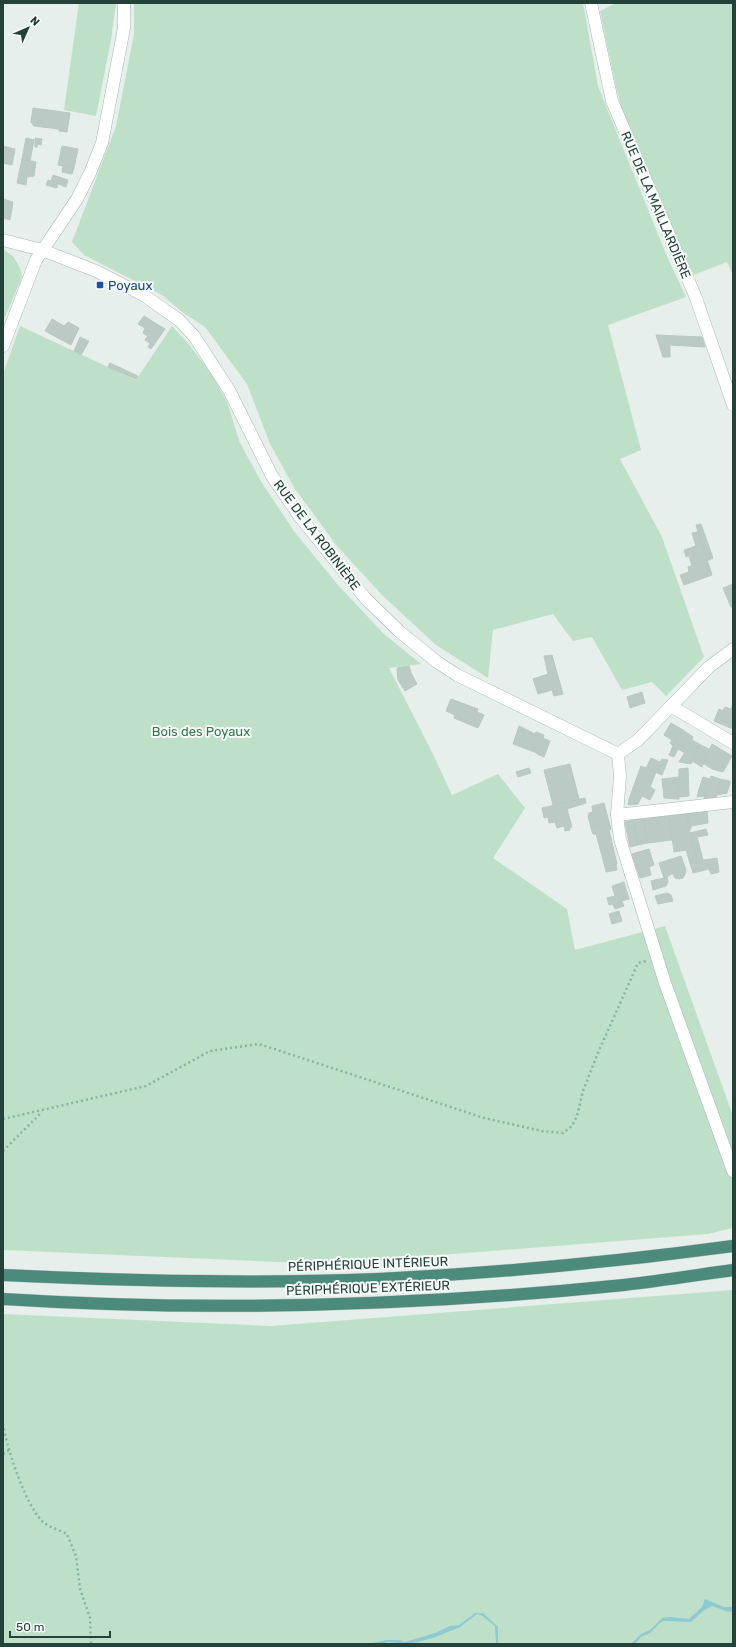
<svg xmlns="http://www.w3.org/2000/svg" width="736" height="1647" font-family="Rubik,sans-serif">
<rect width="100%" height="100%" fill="#e6efeb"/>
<!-- green -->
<path fill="#bfe0c8" d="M79,3H116L111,40L96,116L64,110Z
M134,3H583L598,86L666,254L686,297L608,325L641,450L620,459L662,537L704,657L666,696L652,682L622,690L592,637L573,641L553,614L493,630L488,678L436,645L383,596L337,546L295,489L270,444L247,384L205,327L182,312L162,295L84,255L72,242L116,126L134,34Z
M616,3H733V275L727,262L694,275L681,248L622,110L616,87L600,11Z
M3,249L13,256L20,268L22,277L3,322Z
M20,326L136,380L172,326L188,343L213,376L227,402L240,443L262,483L294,531L337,584L384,634L421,664L389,668L432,752L452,795L498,774L525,808L493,858L567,909L575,950L665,926L733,1116V1228L708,1234L326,1264L3,1250V374Z
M733,1290V1644H3V1314L271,1326Z"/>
<!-- water -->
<path fill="#8ec9d4" d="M705,1599L724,1607H733V1611L729,1612L712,1606L703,1611L691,1622L665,1621L661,1622L650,1633L641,1637L635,1644H631L641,1634L650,1630L662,1618L670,1617L689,1619L702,1607Z
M475,1613H483L498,1627V1644H496L495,1626L481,1615L477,1614L460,1627L433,1638L409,1644L387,1642L383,1644H367L386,1640H400L405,1642L435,1633L450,1626L459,1625Z"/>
<!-- building -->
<path fill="#bbcac4" stroke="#b8c9c2" d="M33,108L70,113L67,132L59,131V129L34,126L31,122Z
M26,138L34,140L30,161L22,159Z
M35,138L42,139L41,145L38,144L37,147H35Z
M3,146L15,149L12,165L3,163Z
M62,146L78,149L74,168L58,165Z
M22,159L36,162L34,176L27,177L26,185L17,183Z
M63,166L74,168L72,174L62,172Z
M53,175L68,180L66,187L51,181Z
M48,180L58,183L57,188L46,185Z
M3,199L13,202L10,220L3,218Z
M144,316L165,329L151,349L148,347L150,343L145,340L148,336L143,333L145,328L138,324Z
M52,319L64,326L68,322L79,328L71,345L45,331Z
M656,335L702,337L705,347L670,345V357H663Z
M80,337L89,341L81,355L74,351Z
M110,363L138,376L136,379L108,367Z
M701,524L713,558L707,561L696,525Z
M698,532L702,544L696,546L692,533Z
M702,544L712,575L684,585L680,575L689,572L688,567L692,566L689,556L686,557L684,550Z
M733,584V606L731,607L723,588Z
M552,655L563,694L554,696L552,690L538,694L533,679L548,674L544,656Z
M409,666L411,673L417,684L405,691L398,680L397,668Z
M642,692L645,703L630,708L627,697Z
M451,699L478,709L477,712L484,715L478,728L454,718L455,715L446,711Z
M733,704V729L714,721L719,709L723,711L725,707L731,709Z
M671,723L683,730L673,746L670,743L672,740L664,735Z
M519,726L535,734L536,732L544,735L543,738L550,741L544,757L537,754V753L513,744Z
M683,730L693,737L692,740L699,744L691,764L679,762L687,749L675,742Z
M675,742L687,749L685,753L678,749L674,757L669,755Z
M699,744L709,749L702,767L692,761L695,755L694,754Z
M712,744L732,756L723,772L712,769L703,763Z
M651,758L660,762L662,759L668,760L662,775L646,768Z
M570,764L579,799L553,805L544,770Z
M641,766L656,772L650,787L655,790L650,800L642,796L638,804L628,805L629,799Z
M529,768L531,773L518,777L516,772Z
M688,768L689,796L679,797V769Z
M711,776L720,779L715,802L704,799L706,791L699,789L703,777L710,779Z
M679,777V799L664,798L662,779Z
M720,779L730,781V783L727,793L717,795Z
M699,789L706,791L705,796L697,797Z
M585,798L586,803L567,809L572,827H570V830L565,831L564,826L557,828L555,822L549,823L548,817L544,818L542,808Z
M604,803L609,822L591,828L588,816L589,813L593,812L592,806Z
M707,810L708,823L691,826V829H689L687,812Z
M687,812L689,829L698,861L717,858L719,872L711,874L709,869L693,873L686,850L674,852L669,815Z
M669,815L672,840L647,843L644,819Z
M644,819L647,843L638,845L633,820Z
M633,820L638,845L630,847L625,822Z
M609,822L611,829L609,830L617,864L605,867L596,834H593L591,828Z
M706,829L708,835L697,837L703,860L698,861L690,833Z
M649,849L654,865L649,867L651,875L640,878L632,854Z
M681,856L686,870L685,874L683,878L679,879L675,878L673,874H671L667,877L668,882L666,886L653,890L651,881L664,878L659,863Z
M616,864L617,870L606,872L605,867Z
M624,882L629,899L622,901L624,906L615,909L613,904L609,905L607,898L615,896L612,886Z
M667,893L671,895L673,901L658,904L655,896Z
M619,911L622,921L612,924L609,914Z"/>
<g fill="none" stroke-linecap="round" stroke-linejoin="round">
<defs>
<path id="minor" d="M3,240L42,250L96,271L145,296L179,320L194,336L229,390L272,476L300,517L366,599L400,632L437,662L457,675L618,754
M3,346L36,260L77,199L90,173L102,143L124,28V3
M671,706L733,743
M617,815L733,802"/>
<path id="tertiary" d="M591,3L612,101L696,298L733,405
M733,649L709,667L638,740L618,754L620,776L617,815L620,839L665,983L733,1171"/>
<path id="trunk" d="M3,1275C128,1281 253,1284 378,1279C497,1273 615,1262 733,1246
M3,1299C210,1312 418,1306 624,1285C660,1281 697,1275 733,1270"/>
</defs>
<!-- minor casing -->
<use href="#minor" stroke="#a8b8b2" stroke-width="13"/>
<!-- tertiary casing -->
<use href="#tertiary" stroke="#a8b8b2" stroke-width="13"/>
<!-- trunk casing -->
<use href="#trunk" stroke="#c2cac8" stroke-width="13"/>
<!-- path -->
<path stroke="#86b3a5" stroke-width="2.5" stroke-dasharray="2 3" stroke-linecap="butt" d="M3,1119L146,1086L210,1051L259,1044L484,1118L542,1131L563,1133L572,1126L577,1116L583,1091L597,1055L638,963L647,961
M3,1151L42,1112
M3,1424C7,1448 25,1504 42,1521C48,1527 60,1530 67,1534L76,1556L80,1589L90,1618L91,1644
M3,1454L9,1450"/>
<!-- minor -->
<use href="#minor" stroke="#fff" stroke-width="12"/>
<!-- tertiary -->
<use href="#tertiary" stroke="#fff" stroke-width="12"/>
<!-- trunk -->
<use href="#trunk" stroke="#4c8a7c" stroke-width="12"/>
</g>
<!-- markers -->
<rect fill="#1a4fb4" stroke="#f7fbf9" stroke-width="1.5" x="96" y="281" width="8" height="8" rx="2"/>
<g text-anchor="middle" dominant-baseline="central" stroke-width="4" stroke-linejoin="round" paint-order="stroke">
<!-- street labels -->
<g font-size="13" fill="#24423a" stroke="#f7fbf9">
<text transform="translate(656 205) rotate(67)">RUE DE LA MAILLARDIÈRE</text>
<text transform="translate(317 535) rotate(53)">RUE DE LA ROBINIÈRE</text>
<text transform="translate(368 1264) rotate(-2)">PÉRIPHÉRIQUE INTÉRIEUR</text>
<text transform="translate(368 1288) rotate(-2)">PÉRIPHÉRIQUE EXTÉRIEUR</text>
</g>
<!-- transit labels -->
<g font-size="13" fill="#164399" stroke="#f7fbf9" text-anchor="start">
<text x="108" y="285">Poyaux</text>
</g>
<!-- park labels -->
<g font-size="13" fill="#2d7a4b" stroke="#f7fbf9">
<text x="201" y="731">Bois des Poyaux</text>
</g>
</g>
<!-- border -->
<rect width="736" height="1647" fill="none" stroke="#24423a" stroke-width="8"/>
<!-- north arrow -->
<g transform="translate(28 28) rotate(45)" stroke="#f7fbf9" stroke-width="3" paint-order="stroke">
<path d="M0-3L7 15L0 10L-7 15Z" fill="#24423a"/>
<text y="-6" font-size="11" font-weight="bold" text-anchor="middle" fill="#24423a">N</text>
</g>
<!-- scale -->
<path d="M10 1631v6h100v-6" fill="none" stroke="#24423a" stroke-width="2"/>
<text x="16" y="1631" font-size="12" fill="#24423a" stroke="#f7fbf9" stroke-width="3" paint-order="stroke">50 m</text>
</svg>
